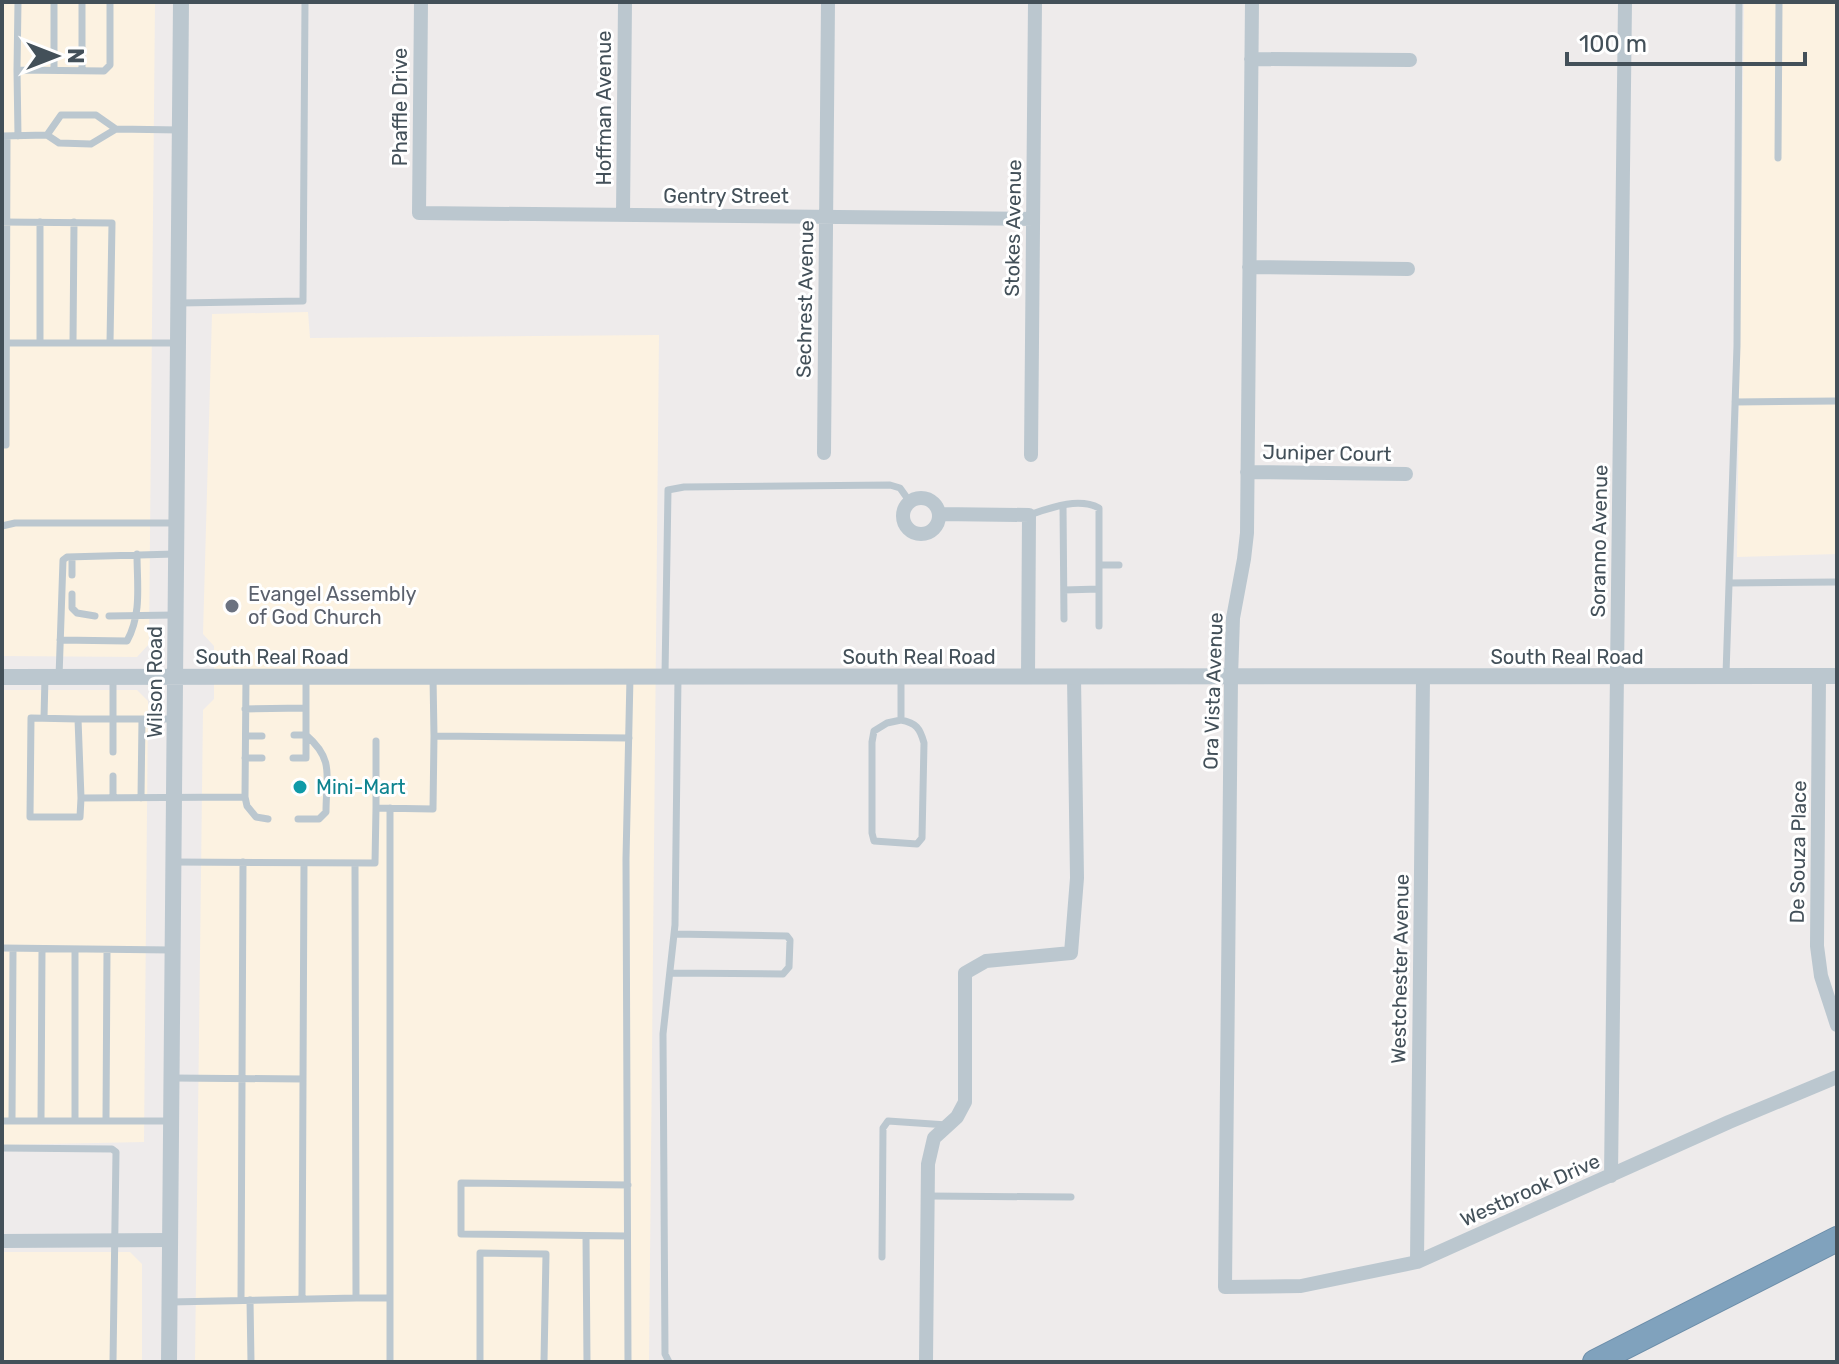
<svg xmlns="http://www.w3.org/2000/svg" width="1839" height="1364" font-family="Rubik,sans-serif">
<rect width="100%" height="100%" fill="#eeebeb"/>
<!-- commercial -->
<path fill="#fcf2e1" d="M2,2H155L149,644L137,657L2,656Z
M1744,2H1837V554L1737,557Z
M308,312L310,338L659,335L649,1362H195L203,710L214,699V646L203,634L212,314Z
M2,690H137L148,701L144,1142L2,1145Z
M2,1252H130L142,1264V1362H2Z"/>
<g fill="none" stroke-linecap="round" stroke-linejoin="round">
<defs>
<path id="motorway" d="M1595,1362L1837,1239"/>
</defs>
<!-- motorway casing -->
<use href="#motorway" stroke="#6b8da9" stroke-width="26"/>
<!-- service -->
<path stroke="#bbc7cf" stroke-width="7" d="M17,70L18,2
M54,70V2
M82,70V2
M47,135L61,115H96L116,129
M2,136L47,135L59,143L91,144L116,129L180,130
M18,136L17,70L104,71L110,65V2
M1778,158L1779,2
M2,222L112,223L110,343H6
M40,222V343
M179,303L303,301L305,2
M73,343L74,222
M110,343H176
M1735,402L1837,401
M2,445H6L7,136
M1063,505L1064,619
M1029,515C1050,508 1078,497 1099,508V626
M2,526L15,523H175
M72,557V575
M1099,565H1119
M1730,583L1837,582
M1064,590L1099,589
M72,594V608L77,613L95,616
M109,616L174,615
M60,640L127,641C142,614 137,584 137,554
M1726,674L1737,346L1739,2
M665,675L668,490L684,487L890,485L900,488L910,502
M59,677L63,560L67,557L175,554
M246,677L245,797L247,806L256,817L268,819
M433,677L434,736L629,738
M901,678V720L887,723L874,731L872,742V833L874,841L917,844L922,838L924,743C920,728 916,723 901,720
M113,679V752
M245,709L305,708
M44,718L45,677
M78,719L31,718L30,817H80L81,798
M172,719H78L81,798L245,797
M294,735H306V679
M246,736H262
M376,741V808L433,809L434,736
M245,758H262
M293,758H306V735
M113,776V798
M141,798L142,719
M390,808V1362
M298,819H319L326,812C326,776 335,760 306,735
M174,862L375,863L376,808
M2,948L171,950
M75,949V1121
M670,973L783,974L789,967L790,940L787,936L674,934
M173,1078L303,1079
M2,1121H171
M12,1121L13,949
M41,1121L42,949
M106,1121L107,950
M2,1148L112,1149L116,1152L113,1362
M928,1196L1071,1197
M586,1236L587,1362
M627,1236L461,1234V1183L628,1185
M882,1257L883,1128L888,1121L947,1125
M356,1298H390
M302,1299L304,863
M241,1300L243,862
M250,1300L251,1362
M170,1302L356,1298L355,863
M480,1362V1253L546,1254L544,1362
M628,1362L626,859L630,677
M669,1362L665,1354L663,1034L675,925L678,677"/>
<!-- minor -->
<path stroke="#bbc7cf" stroke-width="14" d="M421,2L419,213L1033,219
M1252,2L1247,533L1244,559L1233,618L1231,677L1225,1287L1301,1286L1417,1262L1729,1122L1837,1077
M1251,59L1410,60
M623,215L625,2
M1249,267L1408,269
M824,453L828,2
M1031,455L1035,2
M1247,472L1406,474
M903 516a18 18 0 1 1 36 0a18 18 0 1 1-36 0Z
M939,514L1029,515L1028,677
M1819,677L1817,946L1821,976L1837,1025
M1611,1176L1625,2
M2,1241L170,1240
M1417,1262L1423,677
M926,1362L928,1164L934,1138L957,1117L965,1102V973L986,961L1071,953L1077,878L1074,677"/>
<!-- tertiary -->
<path stroke="#bbc7cf" stroke-width="16" d="M2,677L1837,676
M169,1362L181,2"/>
<!-- motorway -->
<use href="#motorway" stroke="#80a2bd" stroke-width="24"/>
</g>
<!-- markers -->
<circle fill="#6b7280" stroke="#fff" stroke-width="3" cx="232" cy="606" r="8"/>
<circle fill="#0f9aa8" stroke="#fff" stroke-width="3" cx="300" cy="787" r="8"/>
<g text-anchor="middle" dominant-baseline="central" stroke-width="6" stroke-linejoin="round" paint-order="stroke">
<!-- street labels -->
<g font-size="20" fill="#435059" stroke="#fff">
<text transform="translate(400 107) rotate(-90)">Phaffle Drive</text>
<text transform="translate(604 108) rotate(-90)">Hoffman Avenue</text>
<text x="726" y="196">Gentry Street</text>
<text transform="translate(1013 228) rotate(-89)">Stokes Avenue</text>
<text transform="translate(805 299) rotate(-89)">Sechrest Avenue</text>
<text transform="translate(1327 453) rotate(1)">Juniper Court</text>
<text transform="translate(1599 541) rotate(-89)">Soranno Avenue</text>
<text x="272" y="657">South Real Road</text>
<text x="919" y="657">South Real Road</text>
<text x="1567" y="657">South Real Road</text>
<text transform="translate(155 682) rotate(-90)">Wilson Road</text>
<text transform="translate(1213 691) rotate(-88)">Ora Vista Avenue</text>
<text transform="translate(1798 852) rotate(-89)">De Souza Place</text>
<text transform="translate(1400 969) rotate(-89)">Westchester Avenue</text>
<text transform="translate(1530 1190) rotate(-24)">Westbrook Drive</text>
</g>
<!-- worship labels -->
<g font-size="20" fill="#5b616d" stroke="#fff" text-anchor="start">
<text x="248" y="594">Evangel Assembly<tspan x="248" dy="23">of God Church</tspan></text>
</g>
<!-- culture labels -->
<g font-size="20" fill="#0d838f" stroke="#fff" text-anchor="start">
<text x="316" y="787">Mini-Mart</text>
</g>
</g>
<!-- border -->
<rect width="1839" height="1364" fill="none" stroke="#435059" stroke-width="8"/>
<!-- north arrow -->
<g transform="translate(56 56) rotate(90)" stroke="#ffffff" stroke-width="6" paint-order="stroke">
<path d="M0-6L14 30L0 20L-14 30Z" fill="#435059"/>
<text y="-12" font-size="22" font-weight="bold" text-anchor="middle" fill="#435059">N</text>
</g>
<!-- scale -->
<path d="M1567 52v12h238v-12" fill="none" stroke="#435059" stroke-width="4"/>
<text x="1579" y="52" font-size="24" fill="#435059" stroke="#ffffff" stroke-width="6" paint-order="stroke">100 m</text>
</svg>
